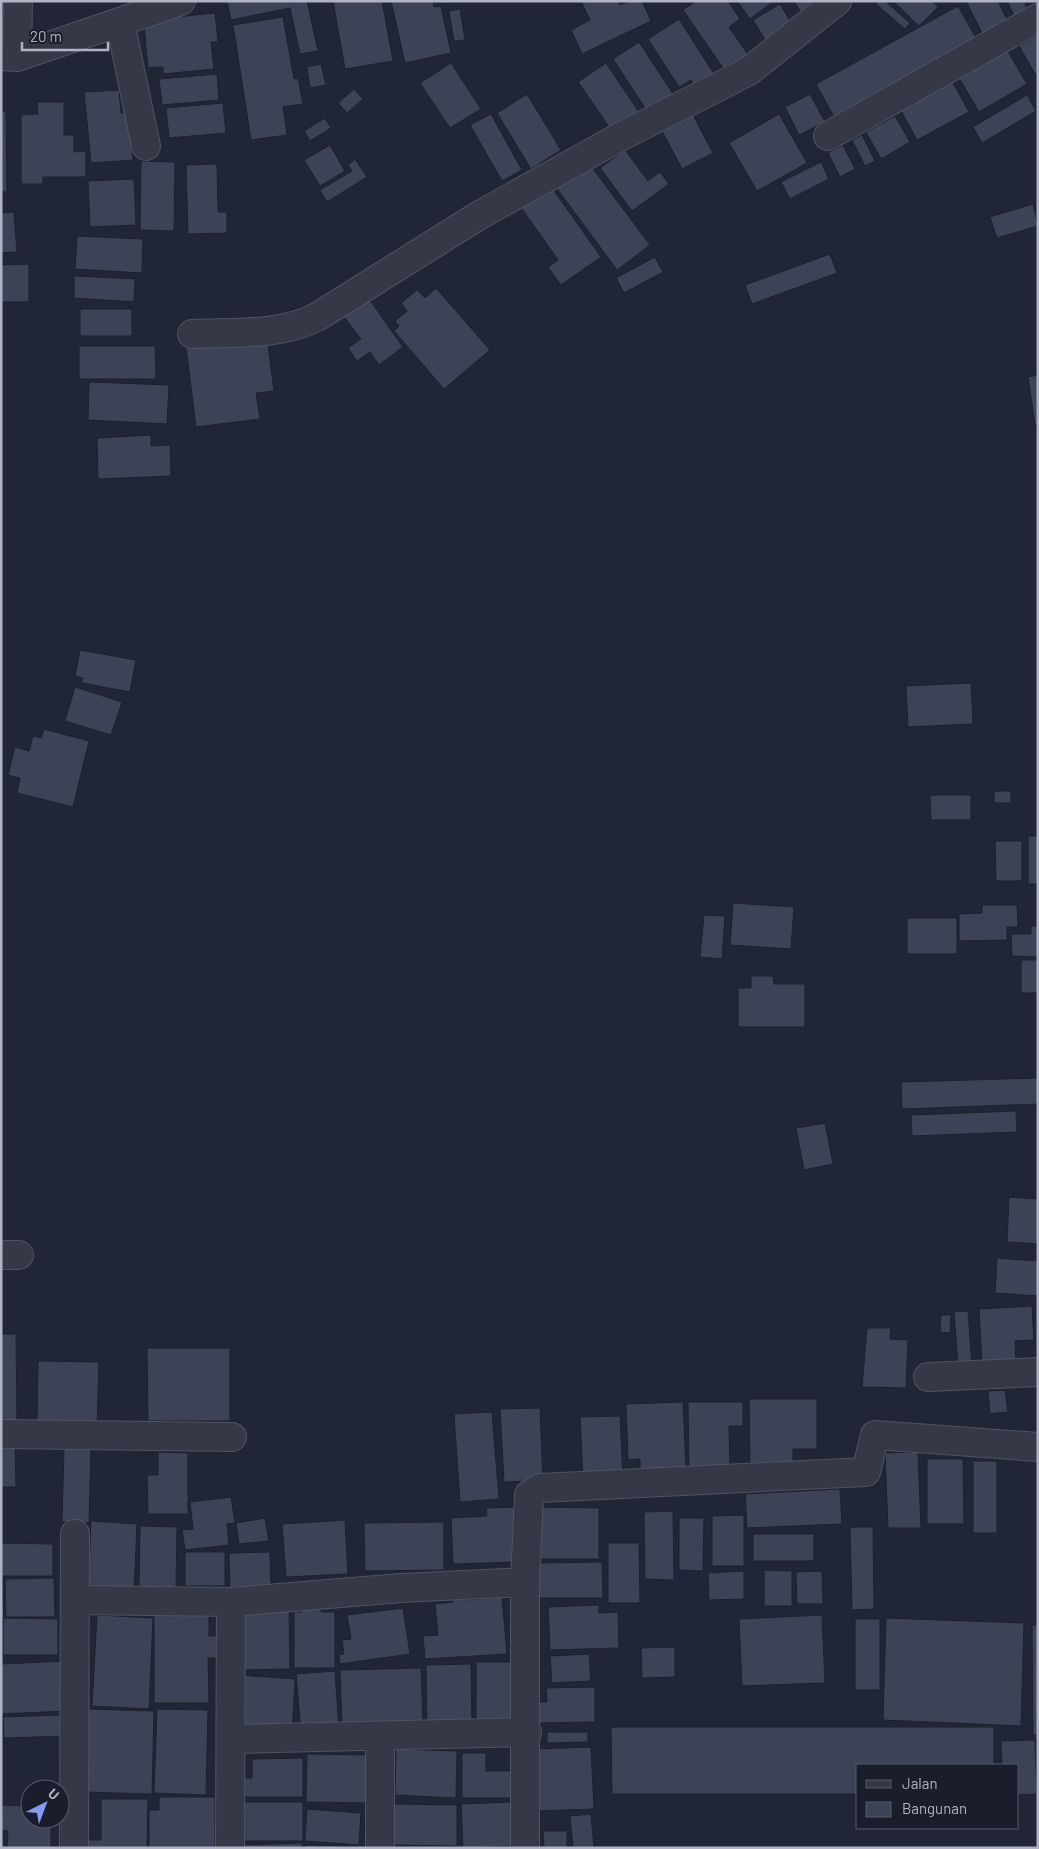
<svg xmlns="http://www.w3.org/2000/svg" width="1039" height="1849" font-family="Barlow,sans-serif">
<rect width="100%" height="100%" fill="#212637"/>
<!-- building -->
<path fill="#3d4357" stroke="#1c202e" d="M227,1H307L318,51L300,54L290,8L231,20Z
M333,1H382L393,61L345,69Z
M391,1H433L434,7L441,6L451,53L405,63Z
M581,1H618L620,5L629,1H642L651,21L582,54L571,30L590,20Z
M696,1H728L740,19L729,27L749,56L726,72L683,10Z
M737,1H774L750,19Z
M794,1H817L801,12Z
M877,1H885L910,23L905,29L876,4Z
M893,1H932L938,7L919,26Z
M966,1H998L1007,20L982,33Z
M1007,1H1030L1025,4L1029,12L1016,19Z
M780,4L796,31L769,46L753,20Z
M958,6L977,40L834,117L816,84Z
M460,9L465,40L454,41L449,11Z
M215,13L218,42H211L214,69L163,74V67L148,68L144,25L157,24V19Z
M283,17L294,79L298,78L303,104L283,107L287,135L251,140L233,25Z
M679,19L716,77L696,89L691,80L679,87L648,39Z
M1038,35V73L1035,74L1019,46Z
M639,42L673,94L647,111L613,59Z
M1006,48L1027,84L979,112L958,76Z
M451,63L481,109L450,128L420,83Z
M606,63L639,112L612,131L578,82Z
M321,64L326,85L310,88L307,67Z
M217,74L219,100L162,105L159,79Z
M952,81L969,112L917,140L900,109Z
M354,89L363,99L347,113L338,103Z
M119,90L121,113H128L133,160L91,163L84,92Z
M527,94L561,150L531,169L497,113Z
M810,94L825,122L799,135L785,107Z
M1027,95L1036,111L982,143L973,127Z
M37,102H64V135H74V152L86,151V177H43V184H21V115L38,114Z
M223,103L226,133L169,138L166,108Z
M1,111H6L7,192H1Z
M491,114L522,170L502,181L470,125Z
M779,114L807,163L757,191L729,143Z
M693,115L713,153L682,169L662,131Z
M895,116L910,142L881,159L866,132Z
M325,118L331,128L310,141L304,131Z
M862,135L875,161L865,166L852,140Z
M330,145L345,171L320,186L304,160Z
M843,145L855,169L840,177L828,153Z
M625,150L648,181L660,172L669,184L632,211L600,168Z
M355,159L367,177L327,202L320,190L352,171L348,165Z
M141,161L175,162L174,231L140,230Z
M588,162L650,245L617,270L555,186Z
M821,162L829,179L790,199L781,182Z
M217,164L218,212H227V233L188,234L186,165Z
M134,179L136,225L90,227L88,181Z
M550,185L601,257L561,285L548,267L558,260L520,206Z
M1033,204L1038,226L997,238L990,217Z
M14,212L17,252L1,253V213Z
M77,236L143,239L142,273L75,269Z
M830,254L837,273L752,304L745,285Z
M655,257L663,272L624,293L616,278Z
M29,264V302H1V265Z
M74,276L135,279L134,302L74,298Z
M436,288L490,350L444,389L394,331L399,326L395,321L407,311L401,303L417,290L425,298Z
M367,296L403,347L379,365L370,352L357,361L348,348L361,339L342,314Z
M80,309H132V336H80Z
M267,338L274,391L256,393L260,419L196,427L186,347Z
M79,346H155L156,379H79Z
M1038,375V424L1035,425L1028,377Z
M89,382L169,385L167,424L88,420Z
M151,435V446L170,445L171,476L98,479L97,438Z
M80,650L136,660L130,692L82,683L83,678L75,676Z
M971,683L973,724L908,727L906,686Z
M75,687L122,702L111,735L65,721Z
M44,729L89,741L73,807L17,793L20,778L8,775L15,747L29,751L33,736L41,738Z
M994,791H1011V803H994Z
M930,795H971V820H931Z
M1028,836H1038V884H1028Z
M995,841H1022V881H996Z
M733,903L794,907L791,949L730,945Z
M982,905H1017L1018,927H1007V940L959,941V914L982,913Z
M704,915L725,916L722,959L700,957Z
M907,918H957V954H907Z
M1031,926H1038V957L1012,956L1011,934H1031Z
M1021,960H1038V993H1021Z
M751,976H773L774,984H805V1027H738V988H751Z
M1038,1078V1104L902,1109L901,1082Z
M1016,1111L1017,1132L912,1136L911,1115Z
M825,1123L833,1164L804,1170L796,1128Z
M1009,1197L1038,1199V1244L1007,1242Z
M997,1258L1038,1261V1296L995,1293Z
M1032,1306L1034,1340L1015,1341L1016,1363L982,1365L979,1309Z
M968,1311L972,1366L958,1367L954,1312Z
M941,1315H951L950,1333L940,1332Z
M867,1328H891L890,1339L908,1340L906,1388L862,1387Z
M1,1334H16L17,1421H1Z
M147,1348H230V1421H148Z
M38,1361L99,1362L97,1426L37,1424Z
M1005,1390L1008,1412L990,1414L988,1391Z
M749,1399H817V1449H793V1464H750Z
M683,1402L686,1468L640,1479V1459L628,1460L626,1404Z
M688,1402H743V1426H729L730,1473H689Z
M540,1408L543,1481L504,1482L500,1409Z
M492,1412L499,1499L460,1502L454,1414Z
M620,1416L623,1478L583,1479L580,1417Z
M1,1447H15L16,1487H1Z
M64,1447L91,1448L89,1523L62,1522Z
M158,1452L188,1453V1514H148L147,1475H158Z
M918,1452L921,1528H888L885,1453Z
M927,1459H963L964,1524H927Z
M973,1461H997V1533H973Z
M840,1489L842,1524L747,1528L745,1494Z
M231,1497L235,1523L227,1524L229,1545L185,1550L182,1530L193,1529L190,1502Z
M518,1507L521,1562L453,1564L451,1518L487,1516L486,1508Z
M535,1507L599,1508V1559H535Z
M673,1511L674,1580L645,1579L644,1512Z
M744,1515V1566H712V1516Z
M265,1518L269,1541L239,1544L236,1523Z
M679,1518H704L703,1571L679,1570Z
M345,1520L348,1574L286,1577L282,1524Z
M91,1521L137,1524L134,1595L88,1592Z
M444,1522V1570L365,1571L364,1523Z
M140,1526L177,1527L176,1588L139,1587Z
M850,1527H873L874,1609L852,1610Z
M753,1534H814V1561H753Z
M1,1543L53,1544V1576H1Z
M608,1543H639L640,1603H608Z
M185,1552H225V1586H185Z
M270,1552L271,1588L230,1589L229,1553Z
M602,1562L603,1598H537L536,1563Z
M764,1570L792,1571V1606H764Z
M744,1571V1599L709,1600L708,1573Z
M822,1571L823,1604H797L796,1572Z
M1,1578L4,1618H1Z
M54,1578L55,1617H6L5,1579Z
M464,1592L465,1600L502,1597L507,1654L425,1659L423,1636L438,1635L435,1604L453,1602L452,1593Z
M599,1605V1613L618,1612L619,1648L550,1650L548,1607Z
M302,1607H321V1612H335V1668H294V1612H302Z
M243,1608H289L290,1669L244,1670Z
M403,1608L410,1654L340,1664L339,1655L344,1654L342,1640L351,1639L347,1615Z
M154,1610L209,1611V1636H218V1658H208L209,1703H154Z
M97,1615L153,1618L149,1709L92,1706Z
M822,1615L825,1683L742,1686L739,1619Z
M3,1618L58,1619V1655H3Z
M886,1618L1024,1623L1021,1726L883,1720Z
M855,1619H880V1690H855Z
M1032,1625H1038V1735H1033Z
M675,1647V1677L642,1678L641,1648Z
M589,1654L591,1681L552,1683L550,1656Z
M64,1661L67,1711L1,1714V1664Z
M476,1662H513V1726H476Z
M471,1664L472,1728L427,1729L426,1665Z
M421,1668L423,1723L342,1725L340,1670Z
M335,1671L339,1731L301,1733L296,1674Z
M240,1675L295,1679L292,1736L237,1732Z
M595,1687V1722L537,1723V1702H547L546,1688Z
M87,1709L154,1711L152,1794L85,1792Z
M157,1709L208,1710L206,1795L154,1793Z
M63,1715L64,1736L4,1738L3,1717Z
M611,1727H994V1765H858V1794H612Z
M547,1732H588V1742L547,1743Z
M1035,1740L1037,1794L1018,1795V1765H1002L1001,1741Z
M591,1747L594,1809L538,1811L535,1749Z
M396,1749L457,1751L456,1798L395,1795Z
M462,1753H486V1771H516L515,1798H462Z
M307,1754L370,1755L369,1803L306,1802Z
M303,1758V1797H244L243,1778H252V1759Z
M159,1797H215V1848H149V1810H159Z
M101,1799H148L147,1848H88V1840H101Z
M238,1802H303V1841H239Z
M513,1802L515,1846L463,1848L461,1804Z
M393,1804L457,1805V1846L393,1845Z
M2,1805L30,1806V1819H51V1848H7L8,1831L1,1830Z
M307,1809L361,1813L359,1845L305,1841Z
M591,1814L594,1848H573L570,1816Z
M543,1831H567V1848H544Z
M302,1843V1848H239V1845Z
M305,1845L362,1847V1848H305Z"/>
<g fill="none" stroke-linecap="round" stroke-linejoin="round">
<defs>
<path id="minor" d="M120,22L146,146
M1,56L17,57L181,1
M17,57L18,1
M828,136L1038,18
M192,334C233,332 280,336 317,317L478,216L616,139L749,71L837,1
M1,1255H19
M928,1377L1038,1372
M1,1434L232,1437
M525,1582L529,1495L540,1488L866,1472L875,1435L1038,1447
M75,1600L231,1602L401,1588L525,1582V1848
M380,1736V1848
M232,1739L527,1732
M74,1848L75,1534
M230,1848L231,1602"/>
</defs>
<!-- minor casing -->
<use href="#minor" stroke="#4f5362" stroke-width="30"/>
<!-- minor -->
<use href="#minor" stroke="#353947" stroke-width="28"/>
</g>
<!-- border -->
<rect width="1039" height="1849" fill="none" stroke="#afb3c4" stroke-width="5"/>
<!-- legend -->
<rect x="856" y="1764" width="162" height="65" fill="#1a1e2c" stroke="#565a69"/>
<rect x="866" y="1780" width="25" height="8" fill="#353947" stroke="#565a69"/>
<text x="902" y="1789" font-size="15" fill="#afb3c4">Jalan</text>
<rect x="866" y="1802" width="25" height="15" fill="#3d4357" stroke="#565a69"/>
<text x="902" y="1814" font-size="15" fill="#afb3c4">Bangunan</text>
<!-- north arrow -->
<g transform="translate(45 1804) rotate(42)"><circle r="24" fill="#1a1e2c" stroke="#565a69"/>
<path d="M0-4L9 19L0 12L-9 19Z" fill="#859af3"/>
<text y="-8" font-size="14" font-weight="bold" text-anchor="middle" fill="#afb3c4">U</text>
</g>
<!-- scale -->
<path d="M22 42v8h86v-8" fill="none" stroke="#afb3c4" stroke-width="2.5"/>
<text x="30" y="42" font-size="15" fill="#afb3c4" stroke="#1a1e2c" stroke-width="4" paint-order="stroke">20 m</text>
</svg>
